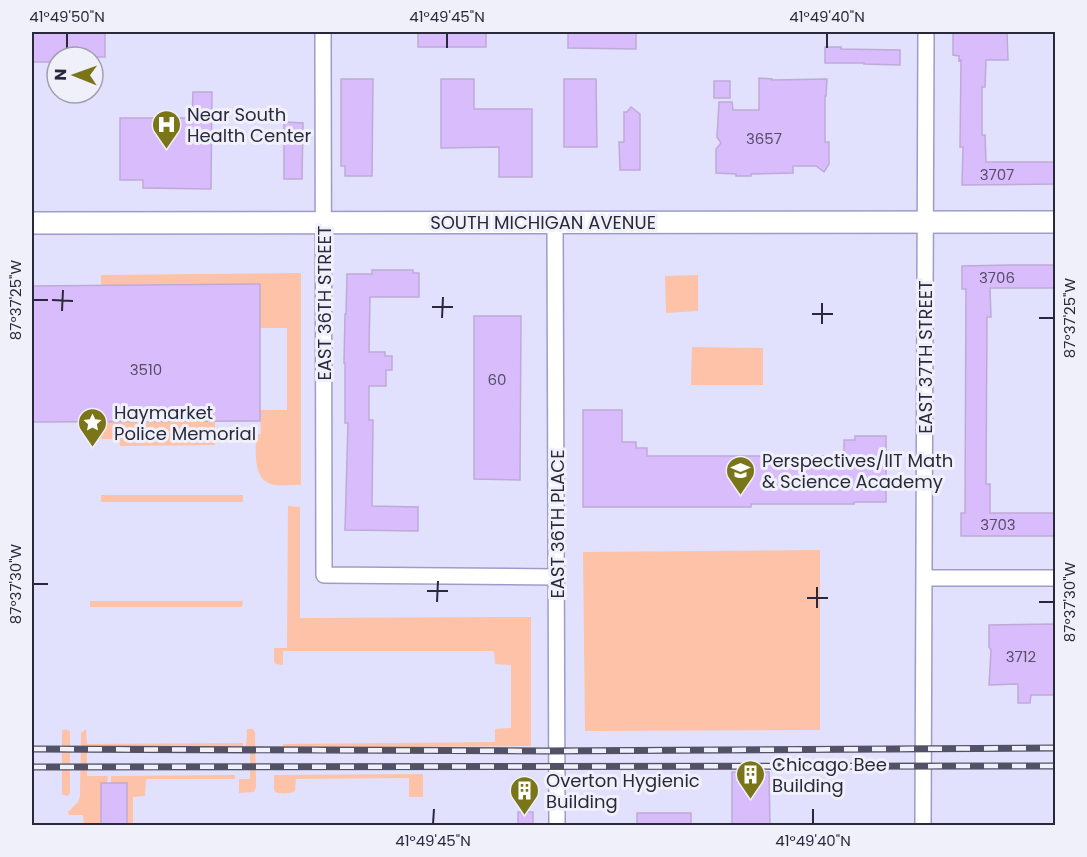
<svg xmlns="http://www.w3.org/2000/svg" width="1087" height="857" font-family="Poppins,sans-serif">
<rect width="100%" height="100%" fill="#e1e1fe"/>
<!-- green -->
<path fill="#fdc2a8" d="M301,273V485C293,485 283,486 275,485C252,482 256,452 256,435L261,434L260,410H287V328H260V284L101,285V275Z
M698,275V311L666,313L665,276Z
M692,347L763,348V385H691Z
M215,421V445L120,446L119,439H101V422Z
M101,495H243V502H101Z
M288,506L300,507V618L531,617V746L283,748V744L495,742V729L511,728V665L495,664L494,651H283V665L276,664L274,662V648H287Z
M820,550V730L585,731L583,552Z
M90,601H243L242,607H90Z
M64,729L70,731V793L68,796L63,795L62,794V731Z
M86,729L87,744L243,743V748L87,747V776H108L107,783H101V825H84L83,815H69L68,812L78,802L80,796L81,733Z
M247,729H253L255,732L256,787L254,792L239,793V779H250V746H246Z
M423,774V797H409V778L296,779L295,791C291,794 280,794 275,792L274,789V775Z
M235,775V779H146L145,796L133,797V826L127,825V783H111V776Z"/>
<!-- building -->
<path fill="#d9bcfc" stroke="#beaad6" stroke-width="1.5" d="M32,32H105V57H57V62H32Z
M418,32H486V47H418Z
M568,32H636V49L568,48Z
M959,32H1007L1008,60H986L985,87H982V135H985L986,162H1056V184L962,185L963,147H960L961,60L959,61V56L953,55V33H959Z
M825,47H841V49L900,50V65L864,64V63H825Z
M759,78L772,79V80L827,79L826,96H825V142H829V164L824,172L816,166H793V173L751,174V176H736V174L716,173V149L721,143L717,137L719,102H732L733,110H759Z
M341,79H373L372,176H345V166H341Z
M441,79H474V109H532V177H499V147L441,148Z
M564,79H596L597,147H564Z
M714,81H730V98H714Z
M193,92H212L211,189L143,188V180H120V118H192Z
M631,107L640,114V170H620L619,142H624V112H627Z
M284,122L303,123L302,179H284Z
M1010,265H1056V288H990L991,317H987L986,484H990V513H1056V536H961V513H965L966,289H962V266Z
M372,270H413V273H419V297H370L369,352H385V356H392V370H386V386H369V420H373L372,506L418,507V531L345,530L348,423H345V363H344L345,314H346L347,274H372Z
M260,284V421L32,422V286Z
M474,316H521L520,480L474,479Z
M583,410H622V442H636V448H647V456H844V440H855V436H886V502H854V504H751V507H583Z
M1056,624V695H1031L1030,703H1018V684L989,685L991,650L989,647V625Z
M732,772H769L770,825H732Z
M101,783H127V825H101Z
M518,812H533V825H518Z
M637,813H691V825H637Z"/>
<g fill="none" stroke-linecap="round" stroke-linejoin="round">
<defs>
<path id="street" d="M323,32L324,575L557,577
M555,222L557,826
M924,578H1056
M923,826L926,32"/>
<path id="secondary" d="M32,223L1056,222"/>
</defs>
<!-- street casing -->
<use href="#street" stroke="#9d9cc9" stroke-width="18"/>
<!-- secondary casing -->
<use href="#secondary" stroke="#9d9cc9" stroke-width="24"/>
<!-- street -->
<use href="#street" stroke="#fff" stroke-width="15"/>
<!-- secondary -->
<use href="#secondary" stroke="#fff" stroke-width="21"/>
<defs>
<path id="rail" d="M32,749L544,751L1056,748
M32,767L1056,766"/>
</defs>
<!-- rail casing -->
<use href="#rail" stroke="#525165" stroke-width="7"/>
<!-- rail -->
<use href="#rail" stroke="#f0f0fa" stroke-width="4.5" stroke-dasharray="14" stroke-linecap="butt"/>
</g>
<!-- ticks -->
<path fill="none" stroke="#2a293b" stroke-width="2" d="M67,48V33M447,48V33M827,48V33M33,300H48M52,300L73,301M432,307H453M62,311L63,290M812,314H833M442,318L443,297M1039,318H1054M822,324V303M33,584H48M427,591H448M807,598H828M437,602L438,581M1039,602H1054M817,608V587M433,824L434,809M813,824V809"/>
<!-- icons -->
<defs>
<symbol id="hospital-pin" viewBox="-11 -11 22 30"><path d="M0 17L-7.5 6A9.5 9.5 0 1 1 7.5 6Z" fill="#7b7519" stroke="#f0f0fa"/><path d="M-5-5h3v3.5h4V-5h3V5h-3V1.5h-4V5h-3Z" fill="#fff"/></symbol>
<symbol id="sight-pin" viewBox="-11 -11 22 30"><path d="M0 17L-7.5 6A9.5 9.5 0 1 1 7.5 6Z" fill="#7b7519" stroke="#f0f0fa"/><path d="M0-6L1.8-2.2L6-1.7L2.9 1.2L3.7 5.4L0 3.3L-3.7 5.4L-2.9 1.2L-6-1.7L-1.8-2.2Z" fill="#fff"/></symbol>
<symbol id="school-pin" viewBox="-11 -11 22 30"><path d="M0 17L-7.5 6A9.5 9.5 0 1 1 7.5 6Z" fill="#7b7519" stroke="#f0f0fa"/><path d="M0-5L7-2L0 1L-7-2ZM-4 1L0 2.5L4 1V4Q0 6-4 4Z" fill="#fff"/></symbol>
<symbol id="building-pin" viewBox="-11 -11 22 30"><path d="M0 17L-7.5 6A9.5 9.5 0 1 1 7.5 6Z" fill="#7b7519" stroke="#f0f0fa"/><path d="M-4-6H4V6H1V3H-1V6H-4ZM-2.5-4.3h1.7v1.8h-1.7ZM.8-4.3h1.7v1.8H.8ZM-2.5-1h1.7V.8h-1.7ZM.8-1h1.7V.8H.8Z" fill="#fff"/></symbol>
</defs>
<g fill-rule="evenodd">
<use href="#hospital-pin" x="150" y="108" width="33" height="45"/>
<use href="#sight-pin" x="76" y="406" width="33" height="45"/>
<use href="#school-pin" x="724" y="454" width="33" height="45"/>
<use href="#building-pin" x="734" y="758" width="33" height="45"/>
<use href="#building-pin" x="508" y="774" width="33" height="45"/>
</g>
<g text-anchor="middle" dominant-baseline="central" stroke-width="6" stroke-linejoin="round" paint-order="stroke">
<!-- number labels -->
<g font-size="15" fill="#564e6b">
<text x="764" y="138">3657</text>
<text x="997" y="174">3707</text>
<text x="997" y="277">3706</text>
<text x="146" y="369">3510</text>
<text x="497" y="379">60</text>
<text x="998" y="524">3703</text>
<text x="1021" y="656">3712</text>
</g>
<!-- poi labels -->
<g font-size="18" fill="#2a293b" stroke="#f0f0fa" text-anchor="start">
<text x="187" y="114">Near South<tspan x="187" dy="21">Health Center</tspan></text>
<text x="114" y="412">Haymarket<tspan x="114" dy="21">Police Memorial</tspan></text>
<text x="762" y="460">Perspectives/IIT Math<tspan x="762" dy="21">&amp; Science Academy</tspan></text>
<text x="772" y="764">Chicago Bee<tspan x="772" dy="21">Building</tspan></text>
<text x="546" y="780">Overton Hygienic<tspan x="546" dy="21">Building</tspan></text>
</g>
<!-- street labels -->
<g font-size="18" fill="#2a293b" stroke="#f0f0fa">
<text x="543" y="222">SOUTH MICHIGAN AVENUE</text>
<text transform="translate(324 303) rotate(-90)">EAST 36TH STREET</text>
<text transform="translate(925 357) rotate(-90)">EAST 37TH STREET</text>
<text transform="translate(557 524) rotate(-90)">EAST 36TH PLACE</text>
</g>
</g>
<!-- border -->
<rect width="1087" height="857" fill="none" stroke="#f0f0fa" stroke-width="66"/>
<!-- north arrow -->
<g transform="translate(75 75) rotate(271)"><circle r="28" fill="#f0f0fa" stroke="#a1a0ae" stroke-width="1.5"/>
<path d="M0-4.5L10 22L0 15L-10 22Z" fill="#7b7519"/>
<text y="-9" font-size="16" font-weight="bold" text-anchor="middle" fill="#2a293b">N</text>
</g>
<rect x="33" y="33" width="1021" height="791" fill="none" stroke="#2a293b" stroke-width="2"/>
<g font-size="15" text-anchor="middle" fill="#2a293b">
<text x="67" y="22">41°49'50"N</text>
<text x="447" y="22">41°49'45"N</text>
<text x="827" y="22">41°49'40"N</text>
<text transform="translate(16 300) rotate(-90)" y="5">87°37'25"W</text>
<text transform="translate(1070 318) rotate(-90)" y="5">87°37'25"W</text>
<text transform="translate(16 584) rotate(-90)" y="5">87°37'30"W</text>
<text transform="translate(1070 602) rotate(-90)" y="5">87°37'30"W</text>
<text x="433" y="846">41°49'45"N</text>
<text x="813" y="846">41°49'40"N</text>
</g>
</svg>
